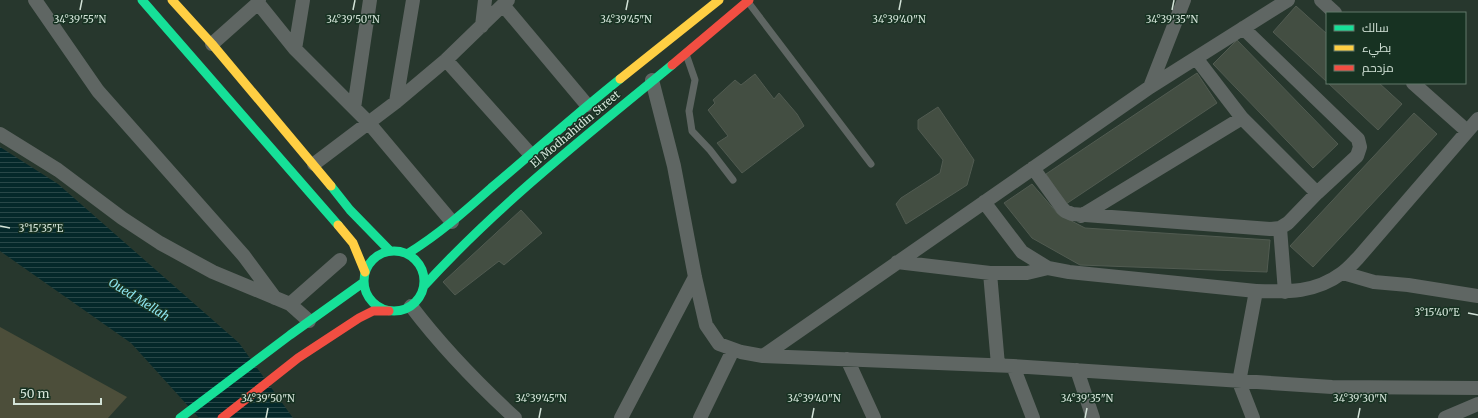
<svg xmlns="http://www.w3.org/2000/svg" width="1478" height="418" font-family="Merriweather,Cairo,serif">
<defs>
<pattern id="water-rules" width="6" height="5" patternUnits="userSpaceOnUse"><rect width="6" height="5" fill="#04282a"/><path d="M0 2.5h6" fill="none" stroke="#284748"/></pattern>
</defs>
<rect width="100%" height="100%" fill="#27372d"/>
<!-- pitch -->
<path fill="#4c4e3a" d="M0,327L127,397L108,418H0Z"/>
<!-- water -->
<path fill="url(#water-rules)" d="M0,147L58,184L239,343L293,418H199L131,343L0,251Z"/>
<!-- building -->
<path fill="#434e42" stroke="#515b51" d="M1296,6L1327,34V82L1273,32Z
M1237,40L1338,144L1313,168L1213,64Z
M1197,73L1217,103L1066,204L1046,174Z
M755,74L774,99L779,93L797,114L804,126L742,173L717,143L728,136L708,110L715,103L713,100L735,80L741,85Z
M1328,83H1379L1402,104L1378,130Z
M938,107L974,160L967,185L906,224L896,204L901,198L940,173L943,160L918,129V120Z
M1414,113L1437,134L1313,267L1290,246Z
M1032,184L1058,214L1085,228L1270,240L1267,272L1080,265L1032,238L1004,203Z
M521,210L542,233L504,265L499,261L455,295L443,282Z"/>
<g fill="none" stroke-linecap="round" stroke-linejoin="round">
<!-- lane -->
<path stroke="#5f6663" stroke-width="7" d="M748,2L871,164
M686,54L695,80L689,111L692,131L710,150L733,180"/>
<!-- street -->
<path stroke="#5f6663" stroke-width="14" d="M35,0L98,91L244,256L275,298
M1321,0L1335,13
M258,3L295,49L368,122L452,222
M503,5L587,105
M482,26L485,0
M212,44L258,3L259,0
M295,49L303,0
M1196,58L1242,118L1317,193
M446,60L531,155
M652,80L674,166L695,277L706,325L719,344L741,352L763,356L1013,366L1332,387L1478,388
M1413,83L1467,131
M1150,87L1184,0
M396,102L413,0
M354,108L370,0
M0,134L58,170L122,218L160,243L213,272L290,304L309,321
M314,164L396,102L446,60L508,0
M1033,168L1062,208L1065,211L1072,214L1270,229L1280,228L1288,223L1317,193L1357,156L1360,147L1358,139L1243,28
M984,202L1022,252L1048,268L1069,272L1256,291
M1081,216L1242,118
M1280,228L1285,292
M897,262L990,273H1027L1048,268
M990,273L998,365
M1343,273L1374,282L1408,285L1478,296
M290,304L340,260
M411,306C442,347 477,383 515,418
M763,356L1150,87L1288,0
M847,359L874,418
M1013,366L1033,418
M1077,370L1093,418
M621,418L695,277
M700,418L733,350
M1253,418L1239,382L1256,291C1288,292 1315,293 1342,273C1348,269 1353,263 1358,258L1478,119
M1445,418L1478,404"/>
<!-- fast -->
<path stroke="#16e098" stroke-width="9" d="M142,0L338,225
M331,186L350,210L390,251
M364 281a30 30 0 1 1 60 0a30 30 0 1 1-60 0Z
M407,254C438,235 464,212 491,188C534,152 576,114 620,79
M424,286C499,204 587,135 672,65
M180,418L290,335L364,282"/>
<!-- slow -->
<path stroke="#ffcf43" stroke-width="9" d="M172,0L212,44L331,186
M620,79L719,0
M338,225L353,243L365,272"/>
<!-- jam -->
<path stroke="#f24e42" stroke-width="9" d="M672,65L749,0
M222,418L298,358L359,318L373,311H389"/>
</g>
<!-- ticks -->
<path fill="none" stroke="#d2e2d7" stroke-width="1.5" d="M80,10L82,0M353,10L355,0M626,10L628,0M899,10L901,0M1172,10L1174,0M0,226L10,228M1468,313L1478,315M266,418L268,408M539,418L541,408M812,418L814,408M1085,418L1087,408M1358,418L1360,408"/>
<g text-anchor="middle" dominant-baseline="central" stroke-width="3" stroke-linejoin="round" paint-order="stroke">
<!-- street labels -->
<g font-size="11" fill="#d2e2d7" stroke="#173222">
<text transform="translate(575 129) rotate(-40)">El Modhahidin Street</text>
</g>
<!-- water labels -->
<g font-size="12" font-style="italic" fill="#8ee5ef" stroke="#173222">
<text transform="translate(139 299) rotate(32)">Oued Mellah</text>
</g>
</g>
<g font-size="10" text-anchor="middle" fill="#d2e2d7" stroke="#173222" stroke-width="3" stroke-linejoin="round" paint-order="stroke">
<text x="80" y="23">34°39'55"N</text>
<text x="353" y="23">34°39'50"N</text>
<text x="626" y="23">34°39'45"N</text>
<text x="899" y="23">34°39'40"N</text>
<text x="1172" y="23">34°39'35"N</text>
<text x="41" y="232">3°15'35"E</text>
<text x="1437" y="316">3°15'40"E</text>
<text x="268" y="402">34°39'50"N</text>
<text x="541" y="402">34°39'45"N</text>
<text x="814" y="402">34°39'40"N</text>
<text x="1087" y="402">34°39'35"N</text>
<text x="1360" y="402">34°39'30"N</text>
</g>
<!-- legend -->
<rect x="1326" y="12" width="140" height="72" fill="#173222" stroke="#62786a"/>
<rect x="1334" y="25" width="20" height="6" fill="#16e098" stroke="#62786a"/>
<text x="1362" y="32" font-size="12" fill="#d2e2d7">سالك</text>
<rect x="1334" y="45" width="20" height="6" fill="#ffcf43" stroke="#62786a"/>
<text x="1362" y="52" font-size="12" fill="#d2e2d7">بطيء</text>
<rect x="1334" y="65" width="20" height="6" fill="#f24e42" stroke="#62786a"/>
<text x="1362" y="72" font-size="12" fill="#d2e2d7">مزدحم</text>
<!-- scale -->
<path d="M14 398v6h87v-6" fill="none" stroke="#d2e2d7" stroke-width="2"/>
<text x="20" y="398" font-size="12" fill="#d2e2d7" stroke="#173222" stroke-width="3" paint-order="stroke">50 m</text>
</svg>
